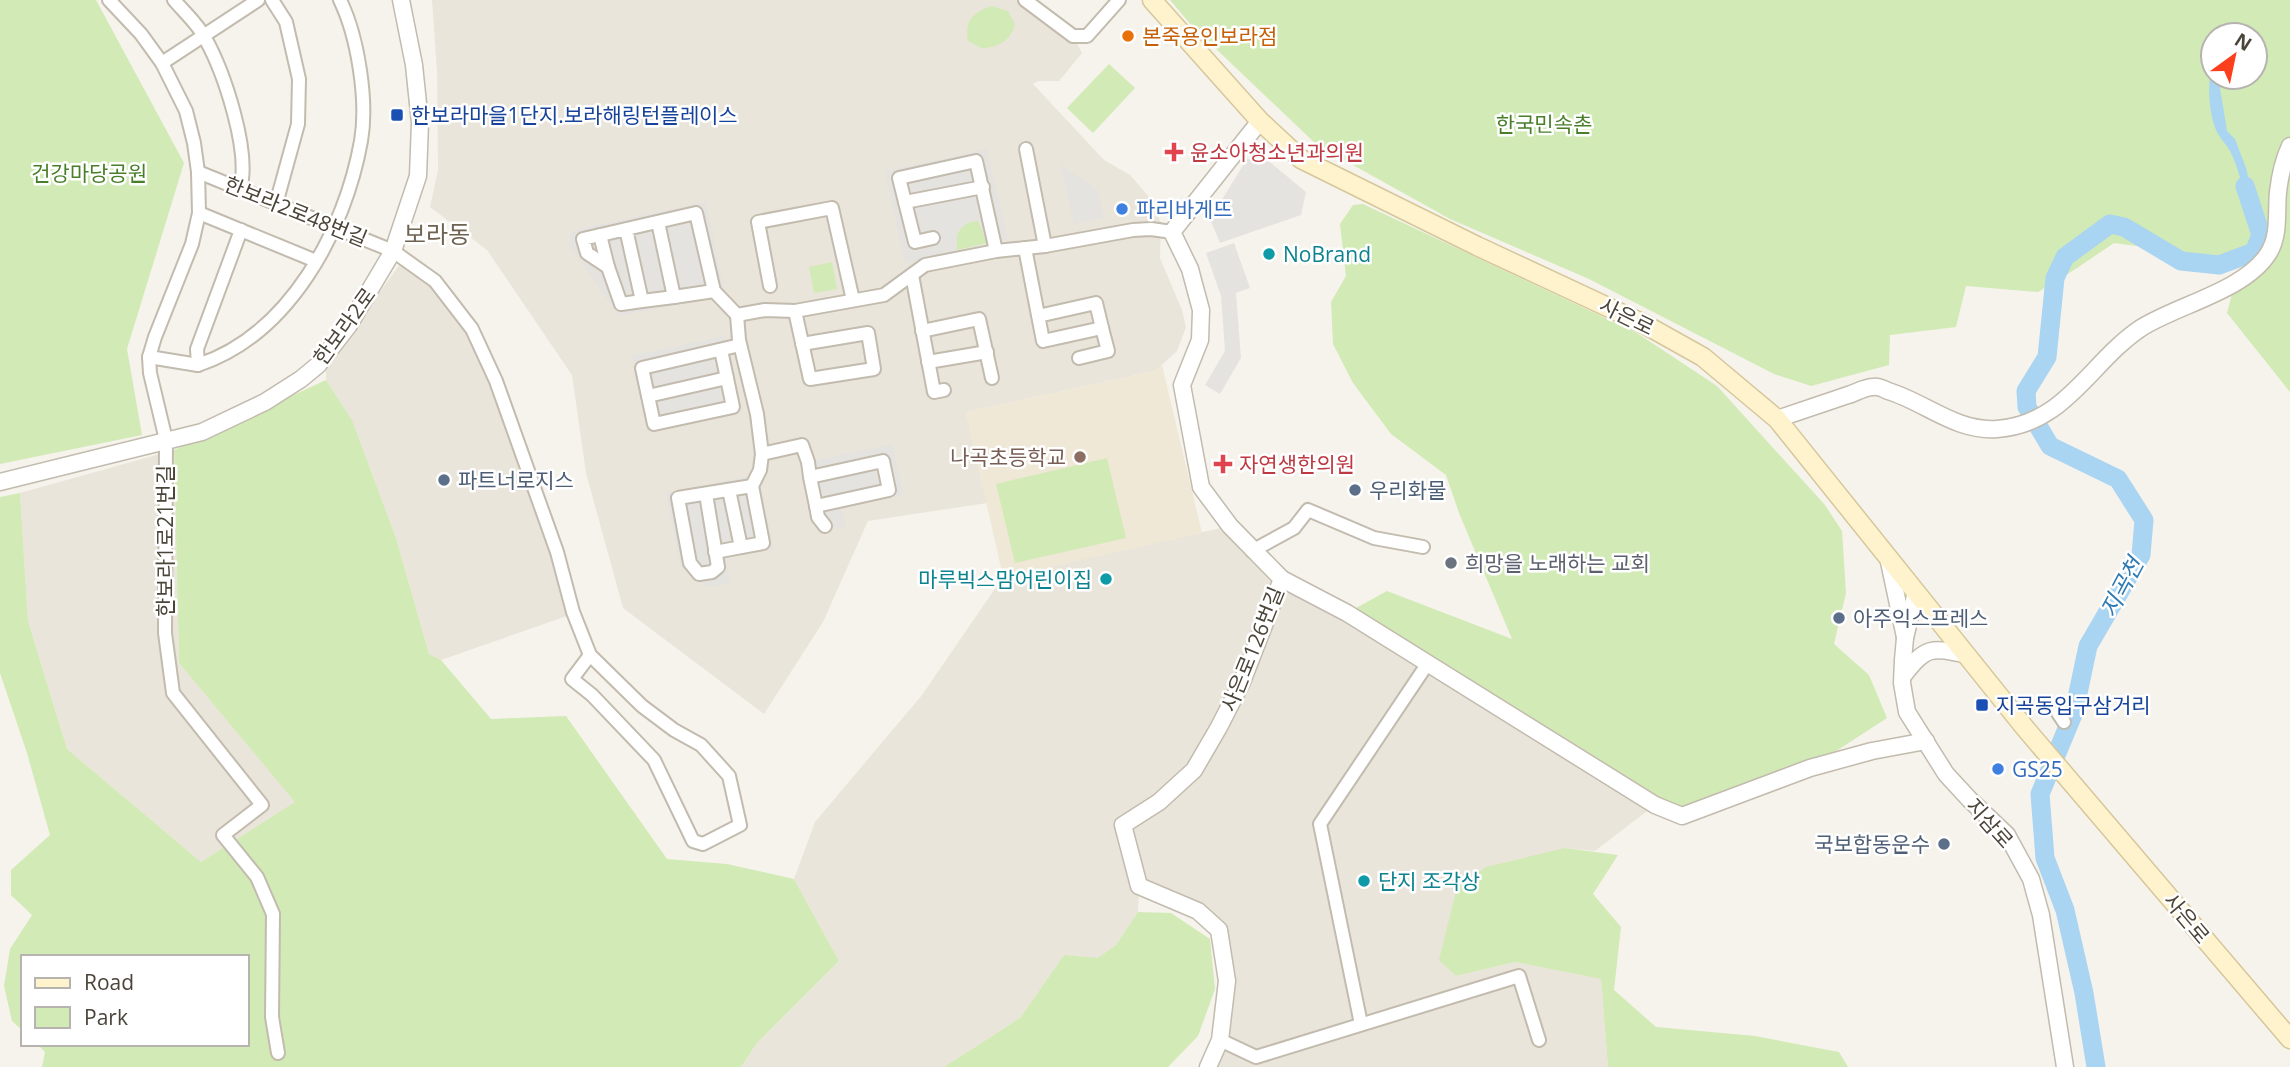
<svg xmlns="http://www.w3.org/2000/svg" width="2290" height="1067" font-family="'Open Sans','Noto Sans KR',sans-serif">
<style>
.residential{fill:#eae5da}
.education{fill:#efe8d6}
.green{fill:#d2eab5;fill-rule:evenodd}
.parking{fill:#e5e3e0}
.water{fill:#a9d4f2}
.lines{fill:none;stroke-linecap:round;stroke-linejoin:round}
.river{stroke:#a9d4f2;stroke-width:19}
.minor-casing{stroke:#c2bbae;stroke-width:16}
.tertiary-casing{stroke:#c2bbae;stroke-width:19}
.secondary-casing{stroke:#d6c79b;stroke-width:21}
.minor{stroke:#fff;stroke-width:12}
.tertiary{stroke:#fff;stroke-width:16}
.secondary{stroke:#fff3cd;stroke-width:18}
.food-dot{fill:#e8710a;stroke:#fff;stroke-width:2.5}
.transit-dot{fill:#1a4fb4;stroke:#fff;stroke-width:2.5}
.health-dot{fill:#e0444e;stroke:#fff;stroke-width:2.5}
.shop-dot{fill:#3f7fe0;stroke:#fff;stroke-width:2.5}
.culture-dot{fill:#0f9aa8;stroke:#fff;stroke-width:2.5}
.education-dot{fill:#8d6e63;stroke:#fff;stroke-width:2.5}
.service-dot{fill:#5c6f8a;stroke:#fff;stroke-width:2.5}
.worship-dot{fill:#6b7280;stroke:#fff;stroke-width:2.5}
.labels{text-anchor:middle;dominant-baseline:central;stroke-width:5;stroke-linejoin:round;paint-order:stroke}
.food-label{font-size:21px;fill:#c56008;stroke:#fff;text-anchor:start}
.transit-label{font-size:21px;fill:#164399;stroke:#fff;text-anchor:start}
.park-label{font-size:21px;fill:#4a7f2a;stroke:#fff}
.health-label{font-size:21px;fill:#be3a42;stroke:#fff;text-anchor:start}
.shop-label{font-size:21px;fill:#366cbe;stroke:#fff;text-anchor:start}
.street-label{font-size:21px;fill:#4b4439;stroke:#fff}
.culture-label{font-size:21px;fill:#0d838f;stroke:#fff;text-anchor:start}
.education-label{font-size:21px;fill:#785e54;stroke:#fff;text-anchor:end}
.service-label{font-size:21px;fill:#4e5e75;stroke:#fff;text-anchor:start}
.worship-label{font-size:21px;fill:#5b616d;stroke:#fff;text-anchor:start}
.water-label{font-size:23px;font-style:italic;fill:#2e7ab2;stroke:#fff}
.quarter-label{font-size:24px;fill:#6e6250;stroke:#fff}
</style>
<rect width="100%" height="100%" fill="#f6f3ec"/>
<g class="residential">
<polygon points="432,0 1025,0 1073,36 1082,53 1059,81 1038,81 1033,84 1104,160 1130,175 1151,199 1161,223 1160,258 1182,310 1186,327 1177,351 1155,371 966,412 987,503 868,521 823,622 764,714 623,608 586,473 572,375 487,250 430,207 438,170 437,71"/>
<polygon points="403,260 435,281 472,329 573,612 567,616 441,660 429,654 396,538 352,420 326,380 326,367"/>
<polygon points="174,450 179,663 296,802 201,862 67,749 28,621 20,493"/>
<polygon points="1230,526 1282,579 1655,805 1595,851 1565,848 1456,976 1515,962 1601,979 1608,1067 1208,1067 1220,1040 1219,930 1139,887 1138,912 1116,945 1098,959 1064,955 1020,1018 944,1067 741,1067 757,1043 839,961 794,879 815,822 922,695 1003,577"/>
</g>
<polygon class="education" points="1162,365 1202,533 1003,577 966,412 1155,371"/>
<g class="green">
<polygon points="0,0 96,0 184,163 127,349 142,435 0,464"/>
<path d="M1170 0H2290V392L2227 313 2238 271 2261 253 2284 243 2266 237 2261 216 2252 204 2261 235 2235 259 2114 243 2074 270 2038 292 1966 286 1956 327 1890 335 1889 365 1811 386 1774 374 1589 279 1450 219 1317 145 1192 26ZM2213 35H2255V77H2213Z"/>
<path d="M992 6 1008 11 1015 24C1011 41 997 48 981 48L968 41C964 21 973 12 992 6Z"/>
<polygon points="1109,64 1135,88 1093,133 1067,108"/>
<polygon points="1363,204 1637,333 1717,386 1825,505 1842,531 1846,593 1834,644 1869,675 1887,718 1810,768 1682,816 1347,613 1387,591 1512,639 1459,513 1446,475 1391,434 1353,383 1333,344 1331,302 1346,276 1340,224 1353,205"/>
<path d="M978 220 987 243 957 250C954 232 961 223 978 220Z"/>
<polygon points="832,262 837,289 814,293 809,267"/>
<polygon points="326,380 352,420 396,538 429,654 441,660 491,719 566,716 667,859 727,864 794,879 839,961 757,1043 741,1067 42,1067 45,1052 37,1044 247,1044 247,957 23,957 23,1031 12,1021 4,986 10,949 32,915 11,895 11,870 50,835 27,753 0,673 0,497 20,493 28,621 67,749 201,862 295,802 179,663 174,450"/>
<polygon points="1107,458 1126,538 1015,563 996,484"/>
<polygon points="1565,848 1618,855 1593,894 1621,927 1614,990 1656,1027 1755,1036 1839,1052 1848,1067 1608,1067 1601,979 1515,962 1456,976 1439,960 1457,887 1486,867"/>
<polygon points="1138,912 1171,913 1210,939 1215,989 1198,1036 1168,1067 944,1067 1020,1018 1064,955 1098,958 1116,945"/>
</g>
<g class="parking">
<polygon points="987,149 1008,240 987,243 979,221 968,222 957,232 957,250 905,264 885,171"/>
<polygon points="1265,158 1306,192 1301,215 1220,243 1210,219 1247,159"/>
<polygon points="1060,164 1098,190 1104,218 1074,224"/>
<polygon points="706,202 725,295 619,316 569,245 571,233 582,228"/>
<polygon points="1234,243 1250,288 1236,293 1241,358 1220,394 1205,385 1225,351 1221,296 1206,253"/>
<polygon points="726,336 742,411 648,430 632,355"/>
<polygon points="892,444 904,495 842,508 846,527 832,530 816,526 802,463"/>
<polygon points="758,474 774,549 726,558 730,584 706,587 680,565 666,493"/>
</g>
<path class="water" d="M2213 60V77H2220L2219 82 2227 131 2235 139 2246 168 2257 216C2242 198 2242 176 2232 155 2229 147 2221 140 2217 132 2208 112 2207 81 2213 60Z"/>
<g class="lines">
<polyline class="river" points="2096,1067 2084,993 2065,910 2045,858 2040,794 2074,712 2088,646 2141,555 2144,520 2118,479 2050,446 2027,407 2026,391 2047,357 2055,278 2065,257 2110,224 2124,227 2181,261 2219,265 2254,252 2261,235 2245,186"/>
<g class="minor-casing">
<g id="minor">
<polyline points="109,0 141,34 162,63 186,111 194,143 198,172 199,213 192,244 155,337 149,357 150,373 166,440 165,633 173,693 262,805 223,835 257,877 273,914 272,1017 278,1053"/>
<path d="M174 0C184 12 198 24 205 38 224 72 251 152 240 189"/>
<polyline points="272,0 286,22 299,79 298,124 276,204"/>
<polyline points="1025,0 1073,36 1087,36 1119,0"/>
<polyline points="162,63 258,0"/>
<polyline points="1026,149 1045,246"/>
<polyline points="198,172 393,251 435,281 472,329 496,381 557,552 573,612 590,655 642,706 674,730 701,745 729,776 740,825 703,844 693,841 654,760 592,695 572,679 590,655"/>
<polyline points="905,202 983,187"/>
<polyline points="199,213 316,261"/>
<polyline points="658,222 674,297 714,291"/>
<path d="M626 229 642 301 621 304 608 267 587 253 583 239C621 230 658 222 696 213L714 291 737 315 765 310 795 311 884 295 925 265 996 251 1045 246 1133 230 1151 229 1172 232"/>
<path d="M241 230 197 349 198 365C289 335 345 231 361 141 368 101 358 37 340 0"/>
<polyline points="600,235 608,267"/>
<polyline points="933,238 915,242 899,178 976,161 996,251"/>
<polyline points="1025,248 1043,341 1102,328 1096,303 1038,316"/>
<polyline points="912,275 934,392 944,390"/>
<polyline points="770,286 758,222 832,208 853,300"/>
<polyline points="642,301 674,297"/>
<polyline points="795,311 810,379 874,369 868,333 802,344"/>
<polyline points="922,331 979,319 992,378"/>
<polyline points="721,350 733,407 654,424 642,368 740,345"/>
<polyline points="149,357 198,365"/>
<polyline points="1079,358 1108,351 1102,328"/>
<polyline points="928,362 987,352"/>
<polyline points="648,396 727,378"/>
<polyline points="762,454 802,445 808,462 810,477 883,461 889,490 816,506 810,477"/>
<polyline points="729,490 741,547"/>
<polyline points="706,494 718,567 712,572 699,574 690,563 678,498 752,486"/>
<polyline points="816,506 818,517 825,526"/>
<polyline points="1252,551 1294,528 1308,510 1374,538 1423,547"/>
<polyline points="715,552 763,543 752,486 760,470 762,454 757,414 739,340 737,315"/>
<polyline points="2058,713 2064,722"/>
<polyline points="1361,1024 1320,824 1428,663"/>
<polyline points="1220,1040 1256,1057 1519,976 1539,1040"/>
</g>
</g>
<g class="tertiary-casing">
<g id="tertiary">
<path d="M1777 419C1801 411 1824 403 1848 395 1855 393 1865 387 1873 387 1877 386 1884 389 1888 391 1925 402 1956 432 1997 429 2066 424 2090 362 2141 328 2177 305 2244 291 2268 254 2280 236 2276 212 2278 192 2280 175 2283 161 2290 146"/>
<polyline points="0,482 202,432 265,402 301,379 318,365 349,325 393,251 418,176 420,123 414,65 401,0"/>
<polyline points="1888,557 1905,637"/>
<polyline points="1282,579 1347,613 1655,805 1682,816 1810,768 1872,751 1926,741"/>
<polyline points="1916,592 1905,638 1903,660 1902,683 1907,712 1946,774 1970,800 2007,835 2031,879 2041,915 2065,1067"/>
<path d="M1903 676C1926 646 1931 647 1967 655"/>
<polyline points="1208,1067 1220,1040 1227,981 1219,930 1198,911 1139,886 1123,825 1159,802 1194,770 1219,727 1242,682 1282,579 1230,526 1201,487 1182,385 1200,340 1201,310 1190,269 1172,232 1260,121"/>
</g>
</g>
<g class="secondary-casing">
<polyline id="secondary" points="1152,0 1260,121 1301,159 1477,246 1644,324 1703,357 1777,419 2025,728 2290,1039"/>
</g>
<use href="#minor" class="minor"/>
<use href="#tertiary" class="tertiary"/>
<use href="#secondary" class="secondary"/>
</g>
<circle class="food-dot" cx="1128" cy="36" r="7"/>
<g class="transit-dot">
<rect x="390" y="108" width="14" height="14" rx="3.5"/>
<rect x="1975" y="698" width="14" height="14" rx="3.5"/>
</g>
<g class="health-dot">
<path d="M1170.5 141.5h7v7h7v7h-7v7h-7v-7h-7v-7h7z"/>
<path d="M1219.5 453.5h7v7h7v7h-7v7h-7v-7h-7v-7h7z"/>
</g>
<g class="shop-dot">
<circle cx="1122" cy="209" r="7"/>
<circle cx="1998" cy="769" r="7"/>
</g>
<g class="culture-dot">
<circle cx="1269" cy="254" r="7"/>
<circle cx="1106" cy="579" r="7"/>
<circle cx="1364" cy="881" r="7"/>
</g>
<circle class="education-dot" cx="1080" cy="457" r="7"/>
<g class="service-dot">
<circle cx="444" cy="480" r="7"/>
<circle cx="1355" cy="490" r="7"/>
<circle cx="1839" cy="618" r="7"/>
<circle cx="1944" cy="844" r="7"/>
</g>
<circle class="worship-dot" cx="1451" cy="563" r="7"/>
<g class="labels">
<g class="food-label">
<text x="1142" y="36">본죽용인보라점</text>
</g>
<g class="transit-label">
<text x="411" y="115">한보라마을1단지.보라해링턴플레이스</text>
<text x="1996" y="705">지곡동입구삼거리</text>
</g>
<g class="park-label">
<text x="1544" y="124">한국민속촌</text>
<text x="89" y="173">건강마당공원</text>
</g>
<g class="health-label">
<text x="1190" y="152">윤소아청소년과의원</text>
<text x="1239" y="464">자연생한의원</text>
</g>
<g class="shop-label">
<text x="1136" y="209">파리바게뜨</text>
<text x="2012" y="769">GS25</text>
</g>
<g class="street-label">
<text transform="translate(296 211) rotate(22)">한보라2로48번길</text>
<text transform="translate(1627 316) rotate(26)">사은로</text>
<text transform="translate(344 326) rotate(-54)">한보라2로</text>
<text transform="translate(165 541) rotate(-90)">한보라1로21번길</text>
<text transform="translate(1252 649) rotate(-68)">사은로126번길</text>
<text transform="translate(1990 823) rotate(48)">지삼로</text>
<text transform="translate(2187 918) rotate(50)">사은로</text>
</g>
<g class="culture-label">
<text x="1283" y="254">NoBrand</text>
<text x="1092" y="579" text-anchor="end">마루빅스맘어린이집</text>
<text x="1378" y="881">단지 조각상</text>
</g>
<g class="education-label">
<text x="1066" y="457">나곡초등학교</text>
</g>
<g class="service-label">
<text x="458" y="480">파트너로지스</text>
<text x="1369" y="490">우리화물</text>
<text x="1853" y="618">아주익스프레스</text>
<text x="1930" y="844" text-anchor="end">국보합동운수</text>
</g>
<g class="worship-label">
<text x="1465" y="563">희망을 노래하는 교회</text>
</g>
<g class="water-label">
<text transform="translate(2121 587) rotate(-62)">지곡천</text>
</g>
<g class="quarter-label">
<text x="437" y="233">보라동</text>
</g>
</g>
<rect x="21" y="955" width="228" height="91" fill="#ffffff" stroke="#b7b4b0" stroke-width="2"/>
<rect x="35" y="978" width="35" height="10" fill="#fff3cd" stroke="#b7b4b0" stroke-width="2"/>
<text x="84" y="990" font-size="21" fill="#4b4439">Road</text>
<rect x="35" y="1007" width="35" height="21" fill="#d2eab5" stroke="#b7b4b0" stroke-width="2"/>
<text x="84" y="1025" font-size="21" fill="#4b4439">Park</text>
<g transform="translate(2234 56) rotate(33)"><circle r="33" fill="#ffffff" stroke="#b7b4b0" stroke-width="2"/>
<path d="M0-5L12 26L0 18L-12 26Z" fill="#fc3f1d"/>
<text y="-10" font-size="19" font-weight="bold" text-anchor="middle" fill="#4b4439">N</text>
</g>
</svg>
